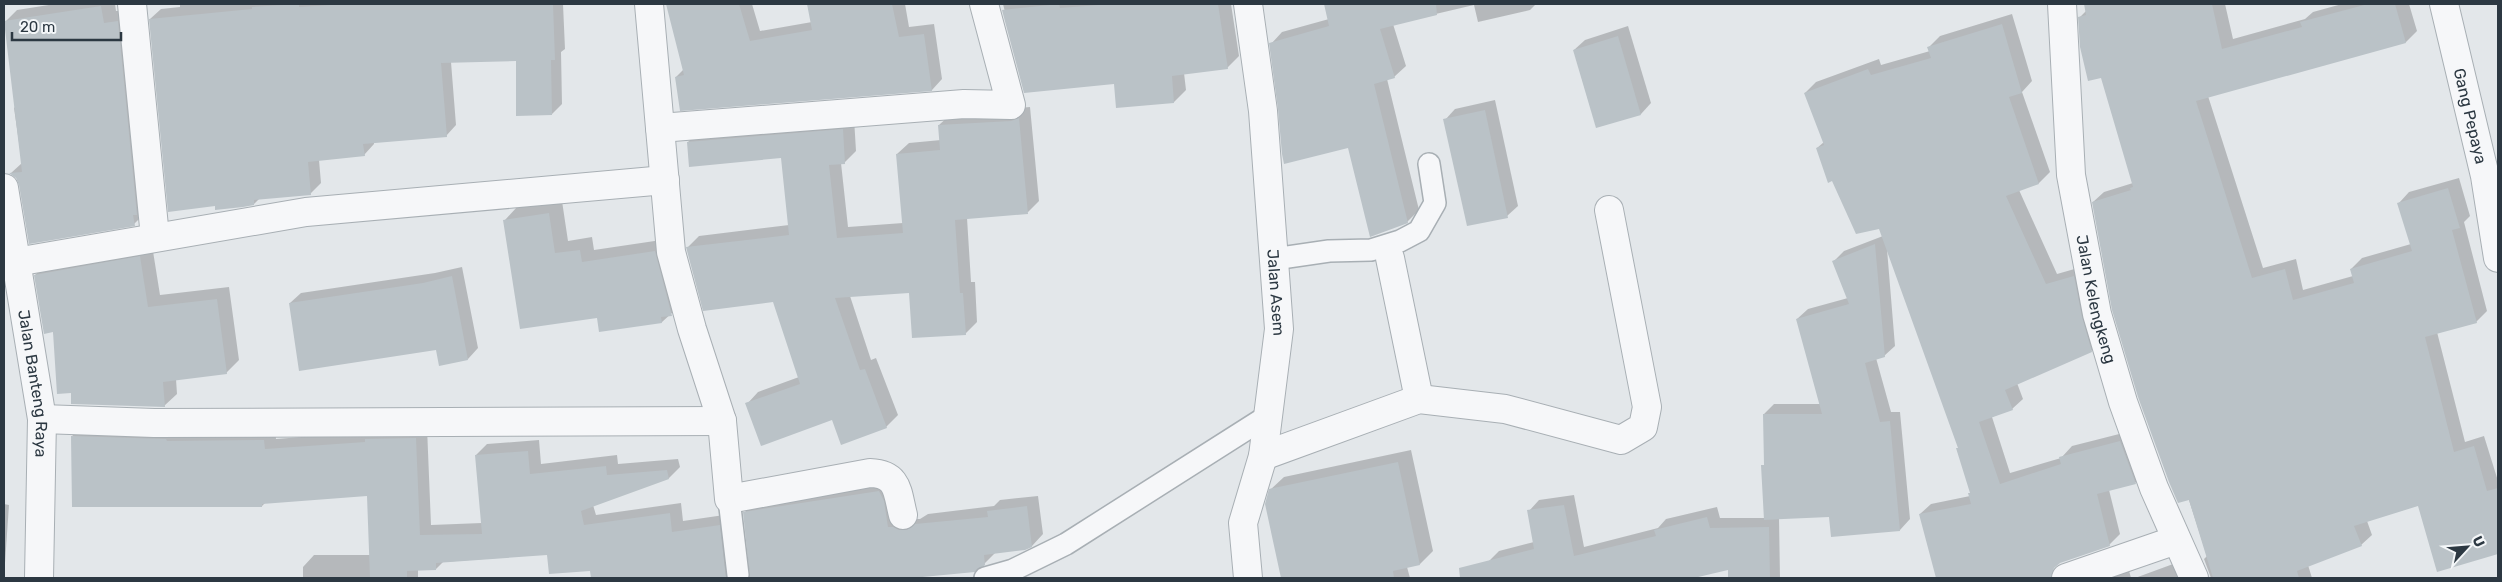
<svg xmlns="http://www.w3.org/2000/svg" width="2502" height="582" font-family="Rubik,sans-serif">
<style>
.shadow{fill:#0003}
.building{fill:#bac2c7}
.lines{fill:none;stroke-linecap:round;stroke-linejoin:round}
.lane-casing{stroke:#a8afb4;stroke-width:24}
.street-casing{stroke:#a8afb4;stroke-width:30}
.lane{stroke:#f6f7f9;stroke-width:21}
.street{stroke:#f6f7f9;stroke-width:28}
.labels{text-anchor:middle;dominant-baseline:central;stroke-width:5;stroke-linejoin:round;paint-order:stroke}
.street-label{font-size:16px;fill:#2c3842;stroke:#f3f6f8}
</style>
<rect width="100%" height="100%" fill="#e3e7ea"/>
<g class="shadow">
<polygon points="55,4 115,4 116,11 130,10 146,212 134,224 21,185 17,177 11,173 22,163 14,108 17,105 5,22 17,10"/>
<polygon points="180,4 563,4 565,49 561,52 562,104 552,114 517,60 451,62 456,125 446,136 374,141 374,144 364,155 319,160 321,183 310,194 260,198 254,204 150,19 161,9 180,7"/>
<polygon points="667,4 752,4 760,31 812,22 809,4 905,4 909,27 934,24 942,79 932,90 681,109 676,77 684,69"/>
<polygon points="1003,4 1231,4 1239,56 1227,68 1184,73 1186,90 1174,102 1117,107 1115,83 1025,92"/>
<polygon points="1325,4 1536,4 1530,10 1478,22 1474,5 1393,24 1406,66 1394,77 1387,79 1419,210 1407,222 1271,44 1282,32 1329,19"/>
<polygon points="2085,4 2225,4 2233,39 2305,19 2313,12 2342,4 2409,4 2417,31 2406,42 2208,96 2263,268 2296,259 2303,290 2353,276 2351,269 2362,258 2411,244 2399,203 2409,192 2459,178 2470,216 2464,222 2487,311 2476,322 2437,332 2465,442 2484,436 2498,481 2498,553 2438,570 2419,505 2367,521 2372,535 2361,545 2308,565 2312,578 2211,578 2204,559 2207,556 2093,202 2104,192 2133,183 2102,77 2080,17 2087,10"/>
<polygon points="2012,14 2032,81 2022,92 2050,172 2039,183 2019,190 2057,274 2085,266 2102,340 2091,351 2017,383 2023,399 2012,409 1992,417 2010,473 2061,458 2072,446 2131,431 2146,472 2135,483 2109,490 2120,534 2109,545 2060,562 2052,569 2025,578 1937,578 1920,514 1931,504 1970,496 1971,492 1957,449 1959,447 1887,249 1895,346 1884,356 1876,358 1891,412 1900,412 1910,519 1900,530 1830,515 1779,518 1780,578 1730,578 1729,568 1689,578 1493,578 1489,561 1499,551 1534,542 1529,511 1539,500 1574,495 1584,547 1658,528 1666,519 1717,507 1720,518 1765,518 1763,466 1765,464 1764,414 1774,404 1820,404 1797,319 1808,309 1848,298 1834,261 1844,251 1883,236 1880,227 1817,148 1824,142 1805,93 1816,82 1879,59 1881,65 1930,51 1929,47 1940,36"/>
<polygon points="1628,26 1651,103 1641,114 1597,127 1574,50 1585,40"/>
<polygon points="1495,100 1518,206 1507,216 1445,120 1455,109"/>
<polygon points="1030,107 1039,201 1028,212 967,218 971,282 975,282 977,322 965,334 910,292 850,296 871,360 876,358 898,415 886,427 747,404 758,392 799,377 774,301 688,247 699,236 789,225 782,157 688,142 700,130 854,118 856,151 844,163 841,163 848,227 903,223 897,154 909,143 941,140 939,125 951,114"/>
<polygon points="562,201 568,241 592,237 594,250 668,239 684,302 662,322 600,331 598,317 505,220 517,207"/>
<polygon points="152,245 160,295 229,287 239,360 226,373 176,379 177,394 164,406 72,392 35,275 48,263"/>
<polygon points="462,267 478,348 468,359 290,303 301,293 435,273"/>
<polygon points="84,425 275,429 276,439 427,427 431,525 482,523 476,455 487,444 539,440 541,464 617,455 618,464 678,459 680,467 669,478 593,505 596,515 681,503 683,521 731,514 745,576 752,575 744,513 756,501 890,480 911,519 920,519 928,514 994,506 1000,500 1038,496 1043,534 1032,546 996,552 984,564 907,578 616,578 615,568 549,554 443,562 436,569 418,569 418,578 303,578 303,567 314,555 371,555 368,494 265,503 262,506 72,436"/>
<polygon points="1411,450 1433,551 1420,564 1407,567 1410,578 1282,578 1266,504 1270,490 1284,477"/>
<polygon points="4,504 9,505 4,578"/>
<polygon points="2184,560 2195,578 2135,578"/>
<polygon points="2128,567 2131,578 2093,578"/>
</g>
<g class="building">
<polygon points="299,4 299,7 346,4 553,4 555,60 551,60 552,115 516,116 516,61 441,63 447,137 363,144 365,156 308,162 311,195 254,200 254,205 243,207 215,210 215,206 168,212 149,19 252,9 252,7"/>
<polygon points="666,4 739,4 750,41 812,30 807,4 892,4 899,37 924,34 932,91 680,111 675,77 684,75"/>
<polygon points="1059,4 1060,8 1111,4 1218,4 1228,69 1172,76 1174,103 1116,108 1114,84 1024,93 1002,10"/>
<polygon points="1324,4 1436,4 1437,15 1380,29 1395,78 1374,84 1408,223 1370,237 1348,148 1284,164 1282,154 1278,109 1269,43 1329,26"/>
<polygon points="2084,4 2212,4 2222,49 2302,27 2300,22 2368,4 2395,4 2406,43 2196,101 2252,278 2285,269 2293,300 2354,283 2350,269 2412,251 2397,203 2448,188 2460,228 2452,230 2477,323 2425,337 2454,452 2474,446 2487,491 2498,488 2498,554 2437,572 2418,506 2354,526 2362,546 2297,571 2299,578 2213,578 2189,500 2178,503 2169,482 2138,397 2112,310 2092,202 2131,190 2130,188 2133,187 2101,78 2088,81 2080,47 2078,17 2086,15"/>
<polygon points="101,6 104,23 118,21 137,215 133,215 135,226 29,244 19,185 16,178 9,173 22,172 4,21"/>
<polygon points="2002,24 2022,93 2009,97 2039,184 2006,196 2046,284 2074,276 2082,317 2092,352 2005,390 2013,410 1979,422 2000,484 2061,464 2059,457 2120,441 2136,484 2097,494 2110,546 2060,563 2054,568 2051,578 1936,578 1919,514 1971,504 1968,493 1970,493 1956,448 1958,448 1879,229 1856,234 1832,181 1828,183 1816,148 1824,145 1804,93 1868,69 1871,75 1931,58 1927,47"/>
<polygon points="1618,36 1641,115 1596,128 1573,50"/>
<polygon points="1485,110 1508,218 1467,226 1443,119"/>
<polygon points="1019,118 1028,214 955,220 960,293 963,293 966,335 912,338 909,293 835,298 860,370 865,369 887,428 841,445 832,420 761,446 745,403 800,384 773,302 703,311 686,247 789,235 781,158 689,167 687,142 843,129 845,164 829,165 837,238 903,233 896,154 940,150 938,125 1011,121"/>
<polygon points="549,213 555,253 580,250 582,262 655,251 672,316 661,317 662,323 599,332 597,318 520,329 503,220"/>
<polygon points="1875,244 1885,357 1865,363 1880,422 1890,421 1900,531 1831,537 1829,517 1764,520 1761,465 1764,465 1763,414 1822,414 1796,319 1849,304 1832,261"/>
<polygon points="140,256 148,307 217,299 227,374 163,382 165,407 71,404 71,393 57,394 53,332 44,334 34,275"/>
<polygon points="452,276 468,360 439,366 436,350 299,371 289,303 423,283"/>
<polygon points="71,436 166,439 167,441 264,440 265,449 365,442 365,439 416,438 420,535 482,534 475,455 528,451 530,474 606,466 607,475 667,470 669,479 581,511 584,525 670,513 672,532 720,525 726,578 591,578 590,571 549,574 547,555 436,563 436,570 407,571 407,578 370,578 367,496 262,504 262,507 72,507"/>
<polygon points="1398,462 1420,565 1393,571 1394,578 1281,578 1265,504 1269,489"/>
<polygon points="879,491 884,501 888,527 893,527 899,530 907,530 915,524 988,517 987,511 1027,506 1032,547 1025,550 984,555 985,565 975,572 912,578 750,578 743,512"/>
<polygon points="1564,505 1574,556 1656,536 1654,530 1707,517 1710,528 1769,527 1770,578 1728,578 1728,570 1694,578 1460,578 1459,568 1534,549 1527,510"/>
</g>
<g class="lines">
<g class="lane-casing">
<g id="lane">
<polyline points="1274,259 1329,251 1371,250 1400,241 1419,231 1435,203 1429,164"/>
<polyline points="729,499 738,575"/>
<polyline points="985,578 1013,570 1066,544 1269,415"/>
</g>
</g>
<g class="street-casing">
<g id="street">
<polyline points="132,4 155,237"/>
<path d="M649 4 671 252 692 329 722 421 729 499 870 473C899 474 897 492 903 515"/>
<path id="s1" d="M1248 4 1263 111 1279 329 1263 456 1243 523 1248 578"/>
<path id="s2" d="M2062 4 2071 175 2097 314 2123 402 2154 488 2194 578"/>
<path id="s3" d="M2444 4 2485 176 2498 258"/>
<polyline points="660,128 964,104 1011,105 984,4"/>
<path id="s4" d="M4 188 42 419 39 578"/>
<polyline points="1390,258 1419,399"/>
<polyline points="16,262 306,212 665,180"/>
<polyline points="42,419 154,423 722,421"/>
<polyline points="1263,456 1419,399 1505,409 1621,440 1643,427 1647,407 1609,210"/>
<polyline points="2066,578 2176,540"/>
</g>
</g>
<use href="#lane" class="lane"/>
<use href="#street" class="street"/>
</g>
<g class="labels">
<g class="street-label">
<text stroke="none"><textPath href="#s3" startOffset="115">Gang Pepaya</textPath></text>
<text stroke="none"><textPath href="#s1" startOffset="290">Jalan Asem</textPath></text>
<text stroke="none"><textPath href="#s2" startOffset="298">Jalan Kelengkeng</textPath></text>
<text stroke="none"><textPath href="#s4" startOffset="198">Jalan Banteng Raya</textPath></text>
</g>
</g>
<rect width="2502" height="582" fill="none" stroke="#2c3842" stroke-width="10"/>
<g transform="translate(2467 547) rotate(64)" stroke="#f3f6f8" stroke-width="4" paint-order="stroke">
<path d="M0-4L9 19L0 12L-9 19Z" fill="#2c3842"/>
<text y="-8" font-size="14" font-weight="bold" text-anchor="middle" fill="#2c3842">U</text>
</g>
<path d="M12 32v8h109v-8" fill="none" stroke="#2c3842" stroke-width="2.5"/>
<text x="20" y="32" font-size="15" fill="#2c3842" stroke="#f3f6f8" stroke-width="4" paint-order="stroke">20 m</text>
</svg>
